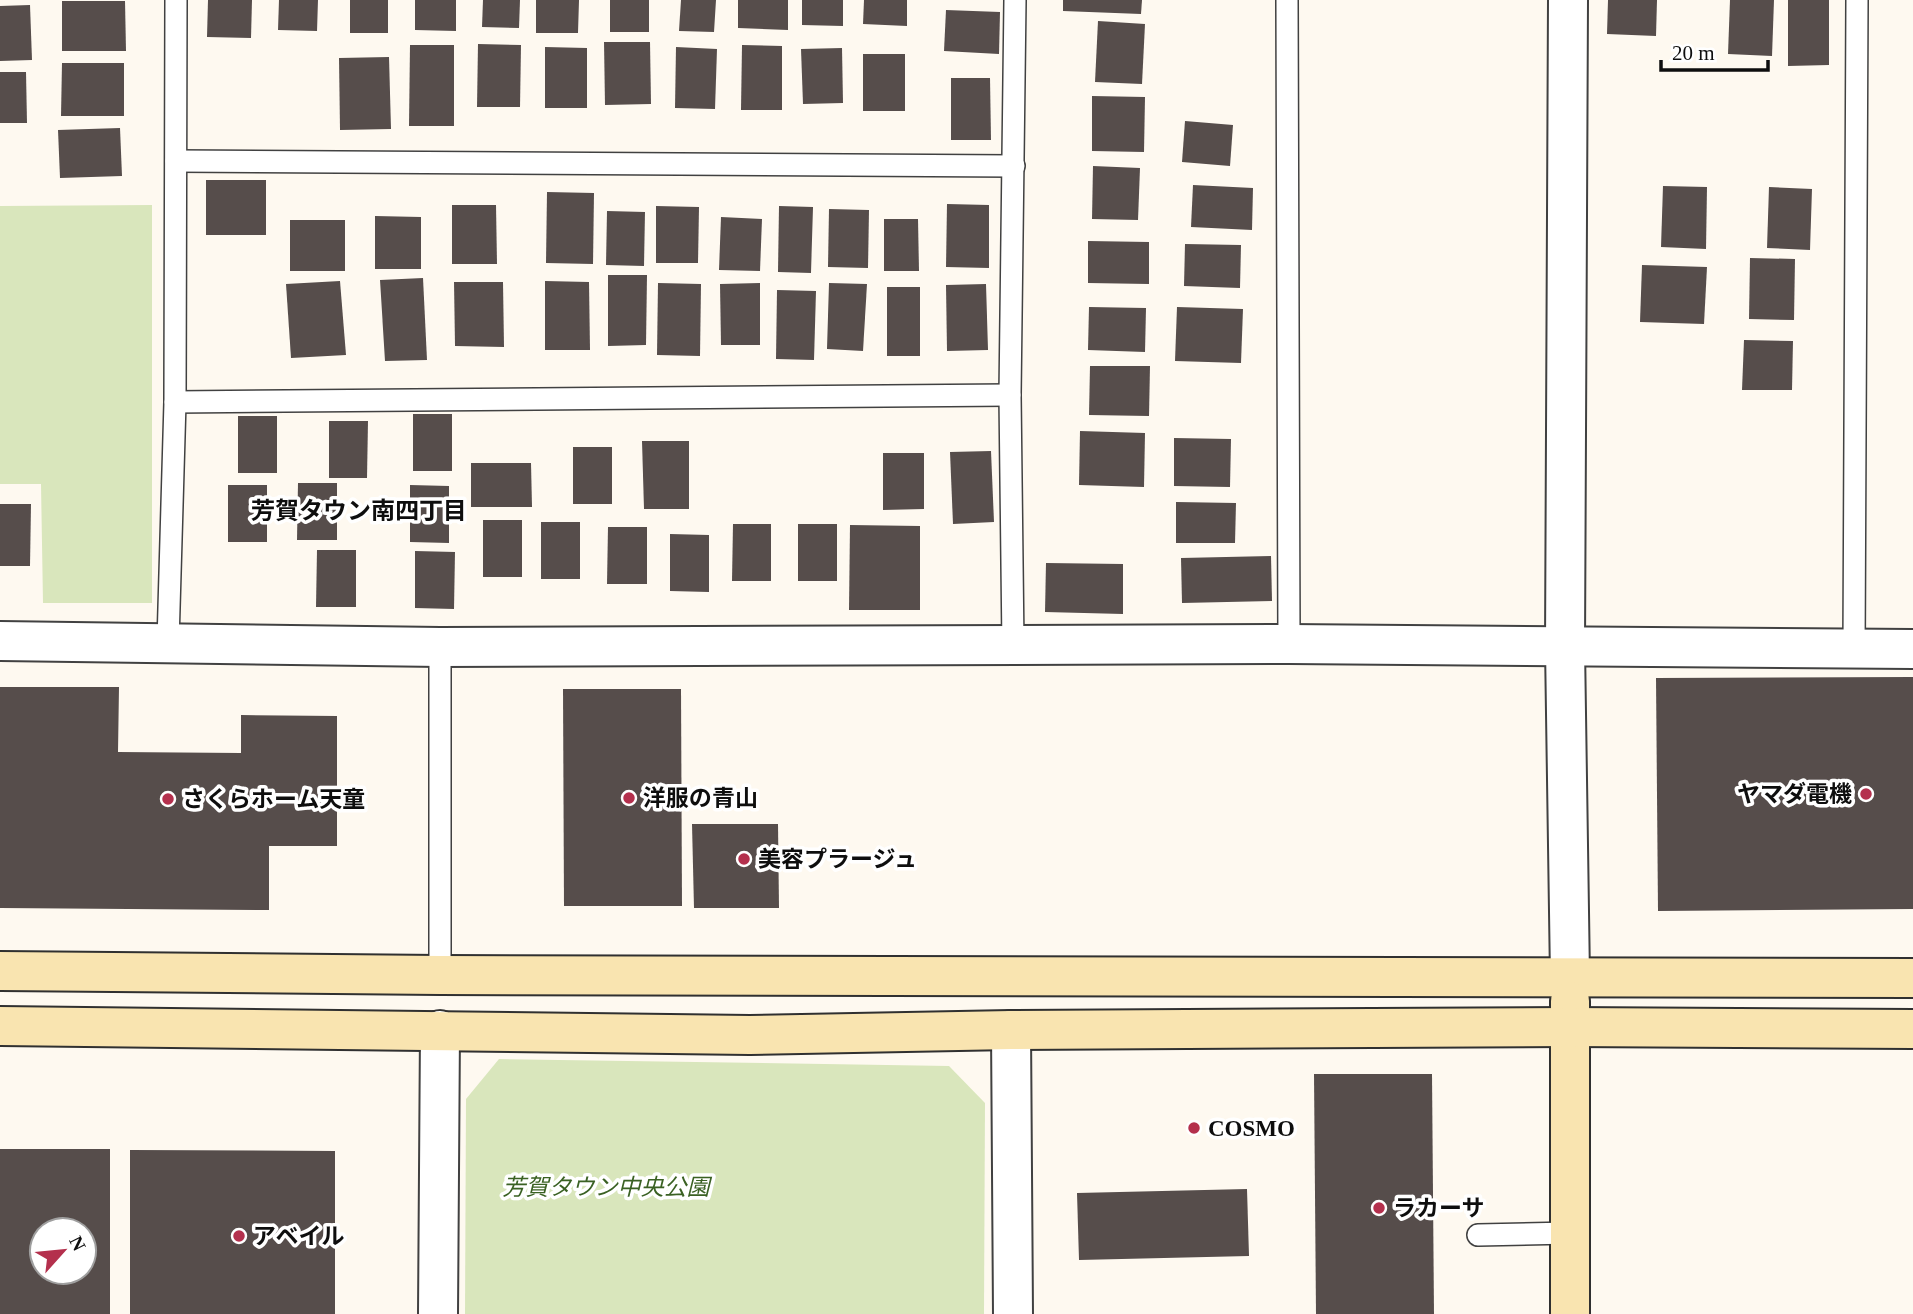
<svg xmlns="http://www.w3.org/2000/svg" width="1913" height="1314" font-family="'Times New Roman','Noto Sans JP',serif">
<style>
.green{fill:#d9e6bc}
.building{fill:#564d4b;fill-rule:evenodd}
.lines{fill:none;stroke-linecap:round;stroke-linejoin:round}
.lane-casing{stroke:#414141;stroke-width:24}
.street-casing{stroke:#414141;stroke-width:42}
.secondary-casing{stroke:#303030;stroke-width:42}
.lane{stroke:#fff;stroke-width:21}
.street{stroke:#fff;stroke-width:38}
.secondary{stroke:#f9e4b0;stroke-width:38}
.poi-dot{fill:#b4304d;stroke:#fff;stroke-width:2.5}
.labels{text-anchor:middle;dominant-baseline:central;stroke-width:7;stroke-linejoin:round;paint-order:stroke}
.poi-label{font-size:23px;font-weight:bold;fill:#0e0e0e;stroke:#fff;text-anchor:start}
.park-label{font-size:23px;font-style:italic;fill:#3a6123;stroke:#fff}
.neighbourhood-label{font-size:24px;font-weight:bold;fill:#0e0e0e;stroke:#fff}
</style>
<rect width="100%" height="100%" fill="#fef9f0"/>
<g class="green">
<polygon points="152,205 152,603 43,603 41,484 0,484 0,206"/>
<polygon points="499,1059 949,1066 985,1103 984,1314 465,1314 466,1099"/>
</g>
<g class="building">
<polygon points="208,0 252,0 251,38 207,37"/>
<polygon points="279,0 318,0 317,31 278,30"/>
<rect x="350" y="0" width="38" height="33"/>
<polygon points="415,0 456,0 456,31 415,30"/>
<polygon points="483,0 520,0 519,28 482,27"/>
<polygon points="536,0 579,0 578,33 536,33"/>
<rect x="610" y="0" width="39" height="32"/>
<polygon points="681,0 716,0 714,32 679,31"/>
<polygon points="738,0 788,0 788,30 738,28"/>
<polygon points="802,0 843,0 843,26 802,25"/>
<polygon points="864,0 907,0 907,26 863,24"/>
<polygon points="1063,0 1142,0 1141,14 1063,11"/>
<polygon points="1608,0 1657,0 1656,36 1607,34"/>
<polygon points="1730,0 1774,0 1772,56 1728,54"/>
<polygon points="1788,0 1829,0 1829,65 1788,66"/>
<polygon points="62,1 125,1 126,51 62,51"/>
<polygon points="30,5 32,60 0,61 0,6"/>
<polygon points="946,10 1000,12 999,54 944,51"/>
<polygon points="1098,21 1145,24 1142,84 1095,82"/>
<polygon points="604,42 650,42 651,104 605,105"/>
<polygon points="478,44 521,45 520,107 477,107"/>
<polygon points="410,45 454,45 454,126 409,126"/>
<polygon points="742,45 782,46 782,110 741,110"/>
<polygon points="545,47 587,48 587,108 545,108"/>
<polygon points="676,47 717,49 715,109 675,108"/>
<polygon points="842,48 843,103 803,104 801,49"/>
<rect x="863" y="54" width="42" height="57"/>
<polygon points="389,57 391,129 340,130 339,58"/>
<polygon points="62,63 124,63 124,116 61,116"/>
<polygon points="0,72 26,72 27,123 0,123"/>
<polygon points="951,78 990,78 991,140 951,140"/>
<polygon points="1092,96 1145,97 1144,152 1092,151"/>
<polygon points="1185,121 1233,125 1230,166 1182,162"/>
<polygon points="120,128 122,176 60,178 58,130"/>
<polygon points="1093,166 1140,168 1138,220 1092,219"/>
<rect x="206" y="180" width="60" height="55"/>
<polygon points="1193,185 1253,188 1252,230 1191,227"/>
<polygon points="1663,186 1707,187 1706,249 1661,247"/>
<polygon points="1769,187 1812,189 1810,250 1767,248"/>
<polygon points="547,192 594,193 593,264 546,263"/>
<polygon points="947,204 989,205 989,268 946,267"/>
<polygon points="452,205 496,205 497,264 452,264"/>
<polygon points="656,206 699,207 698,263 656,263"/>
<polygon points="779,206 813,207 811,273 778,272"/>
<polygon points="829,209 869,210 868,268 828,267"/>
<polygon points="607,211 645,212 644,266 606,265"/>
<polygon points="375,216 421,217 421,269 375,269"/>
<polygon points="721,217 762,219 760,271 719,270"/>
<polygon points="884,219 918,219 919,271 884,271"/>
<rect x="290" y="220" width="55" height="51"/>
<polygon points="1088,241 1149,242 1149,284 1088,283"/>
<polygon points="1185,244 1241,245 1240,288 1184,286"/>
<polygon points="1750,258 1795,259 1794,320 1749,319"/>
<polygon points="1642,265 1707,267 1704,324 1640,322"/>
<polygon points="608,275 647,275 646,345 608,346"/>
<polygon points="423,278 427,360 385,361 380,280"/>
<polygon points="340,281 346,355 291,358 286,284"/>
<polygon points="545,281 589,282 590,350 545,350"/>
<polygon points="454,282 503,282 504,347 455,346"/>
<polygon points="658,283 701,284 700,356 657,355"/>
<polygon points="760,283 760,345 721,345 720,284"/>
<polygon points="829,283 867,284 863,351 827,349"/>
<polygon points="986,284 988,350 947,351 946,285"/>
<rect x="887" y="287" width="33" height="69"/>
<polygon points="777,290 816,291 814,360 776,359"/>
<polygon points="1089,307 1146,308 1145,352 1088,350"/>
<polygon points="1177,307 1243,309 1241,363 1175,361"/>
<polygon points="1744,340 1793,341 1792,390 1742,390"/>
<polygon points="1090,366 1150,366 1149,416 1089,415"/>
<rect x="413" y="414" width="39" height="57"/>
<rect x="238" y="416" width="39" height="57"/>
<polygon points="329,421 368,421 367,478 329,478"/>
<polygon points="1080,431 1145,433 1144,487 1079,485"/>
<polygon points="1174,438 1231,439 1230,487 1174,486"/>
<polygon points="642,441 689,441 689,509 644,509"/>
<rect x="573" y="447" width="39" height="57"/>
<polygon points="991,451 994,522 953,524 950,452"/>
<polygon points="883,453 924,453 924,509 883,510"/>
<polygon points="471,463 531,463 532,507 471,507"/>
<polygon points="298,483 337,483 337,540 297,540"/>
<rect x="228" y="485" width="39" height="57"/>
<polygon points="410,485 449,486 449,543 410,542"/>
<polygon points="1176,502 1236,503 1235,543 1176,543"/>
<polygon points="0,504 31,504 30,566 0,566"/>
<rect x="483" y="520" width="39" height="57"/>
<rect x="541" y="522" width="39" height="57"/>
<polygon points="733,524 771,524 771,581 732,581"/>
<rect x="798" y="524" width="39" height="57"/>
<polygon points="850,525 920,526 920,610 849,610"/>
<polygon points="608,527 647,527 647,584 607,584"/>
<polygon points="670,534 709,535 709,592 670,591"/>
<polygon points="317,550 356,550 356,607 316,607"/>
<polygon points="415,551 455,552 454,609 415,608"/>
<polygon points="1271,556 1272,601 1182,603 1181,558"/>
<polygon points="1046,563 1123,564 1123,614 1045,612"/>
<polygon points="1913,677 1913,909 1658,911 1656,678"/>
<polygon points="0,687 119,687 118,752 241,753 241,715 337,716 337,846 269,846 269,910 0,908"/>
<polygon points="563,689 681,689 682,906 564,906"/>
<polygon points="692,824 778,824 779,908 694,908"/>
<polygon points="1314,1074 1432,1074 1434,1314 1316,1314"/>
<path d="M0 1149H110V1314H0ZM42 1230H84V1272H42Z"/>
<polygon points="130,1150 335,1151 335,1314 130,1314"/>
<polygon points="1247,1189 1249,1256 1079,1260 1077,1193"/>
</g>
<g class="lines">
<g class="lane-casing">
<g id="lane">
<polyline points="1287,0 1289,644"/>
<polyline points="176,161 1014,166"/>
<polyline points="175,402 1010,395"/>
<polyline points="168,642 175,402 176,0"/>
<polyline points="1013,646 1010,395 1015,0"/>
<polyline points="1854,650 1857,0"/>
<polyline points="440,975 440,647"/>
<polyline points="1478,1235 1570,1233"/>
</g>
</g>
<g class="street-casing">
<g id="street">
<polyline points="1568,0 1565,647 1570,977"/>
<polyline points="0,641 440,647 1289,644 1913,649"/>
<polyline points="1011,1030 1013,1314"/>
<polyline points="438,1314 440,1030"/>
</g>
</g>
<g class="secondary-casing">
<g id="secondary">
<polyline points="0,971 440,975 1913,978"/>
<polyline points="1570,1001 1570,1314"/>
<polyline points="0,1026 750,1035 1011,1030 1570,1027 1913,1029"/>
</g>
</g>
<use href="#lane" class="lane"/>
<use href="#street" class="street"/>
<use href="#secondary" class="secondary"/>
</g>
<g class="poi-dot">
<circle cx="1866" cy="794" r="7"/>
<circle cx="629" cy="798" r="7"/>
<circle cx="168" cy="799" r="7"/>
<circle cx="744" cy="859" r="7"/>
<circle cx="1194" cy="1128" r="7"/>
<circle cx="1379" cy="1208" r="7"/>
<circle cx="239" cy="1236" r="7"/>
</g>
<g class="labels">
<g class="poi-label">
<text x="1852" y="794" text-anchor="end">ヤマダ電機</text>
<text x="643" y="798">洋服の青山</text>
<text x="182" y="799">さくらホーム天童</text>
<text x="758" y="859">美容プラージュ</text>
<text x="1208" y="1128">COSMO</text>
<text x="1393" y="1208">ラカーサ</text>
<text x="253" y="1236">アベイル</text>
</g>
<g class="park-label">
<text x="606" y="1187">芳賀タウン中央公園</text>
</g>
<g class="neighbourhood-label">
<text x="359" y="511">芳賀タウン南四丁目</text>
</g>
</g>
<g transform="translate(63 1251) rotate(63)"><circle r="33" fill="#ffffff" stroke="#9f9f9f" stroke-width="2"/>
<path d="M0-5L12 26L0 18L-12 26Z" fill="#b4304d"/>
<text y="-10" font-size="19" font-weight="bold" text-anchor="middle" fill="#0e0e0e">N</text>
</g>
<path d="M1661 60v10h107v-10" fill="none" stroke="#0e0e0e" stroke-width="3.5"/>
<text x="1672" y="60" font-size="21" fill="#0e0e0e" stroke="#ffffff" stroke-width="5" paint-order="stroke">20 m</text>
</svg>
